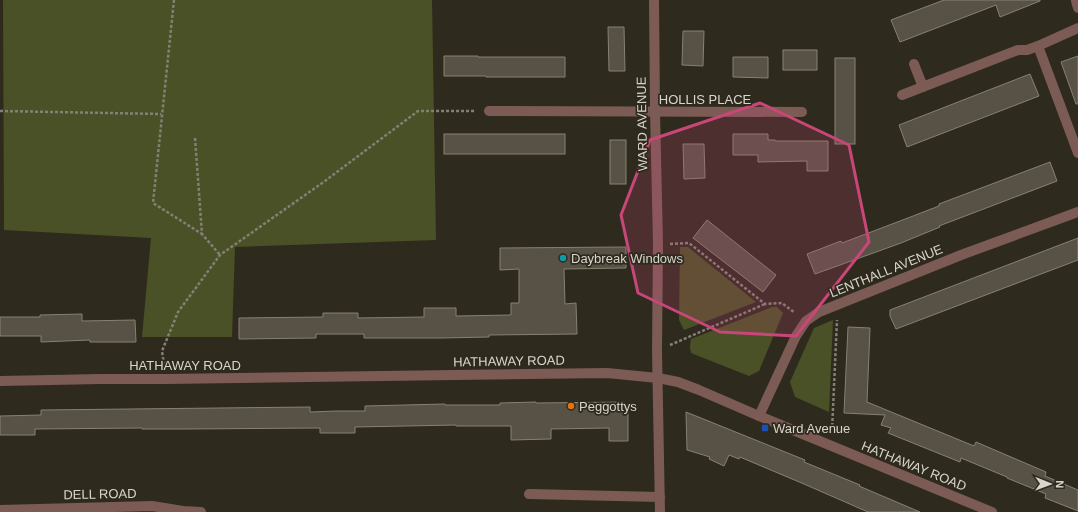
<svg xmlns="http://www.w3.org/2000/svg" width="1078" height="512" font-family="Helvetica,sans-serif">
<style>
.green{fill:#4a5126}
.building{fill:#575245;stroke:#878173}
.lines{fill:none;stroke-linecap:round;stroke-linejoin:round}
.path{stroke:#848076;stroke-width:2.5;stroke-dasharray:3 2;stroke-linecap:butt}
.service{stroke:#7c5b55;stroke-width:10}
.minor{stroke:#7c5b55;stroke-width:10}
.tertiary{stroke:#7c5b55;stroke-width:10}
.marked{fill:#c84778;fill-opacity:0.2;stroke:#c84778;stroke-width:3;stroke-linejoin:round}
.culture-dot{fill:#0f9aa8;stroke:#2f2a1e;stroke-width:1.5}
.food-dot{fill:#e8710a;stroke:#2f2a1e;stroke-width:1.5}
.transit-dot{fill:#1a4fb4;stroke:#2f2a1e;stroke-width:1.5}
.labels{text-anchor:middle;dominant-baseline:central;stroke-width:3.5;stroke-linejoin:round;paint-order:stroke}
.street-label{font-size:13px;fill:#d8d5cd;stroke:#2f2a1e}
.poi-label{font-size:13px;fill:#d8d5cd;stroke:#2f2a1e;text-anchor:start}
</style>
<rect width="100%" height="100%" fill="#2f2a1e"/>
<g class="green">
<polygon points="3,0 432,0 436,240 235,247 232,337 142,337 151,238 4,230"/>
<polygon points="680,247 688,247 756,302 684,330 679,320"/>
<polygon points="772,307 777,307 783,313 759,371 749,376 691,353 690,347 691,339"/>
<polygon points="833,320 829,412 795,397 790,382 814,328"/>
</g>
<g class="building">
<polygon points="944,0 1040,0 1040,1 1000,17 996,5 900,42 891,20"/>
<polygon points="608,27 624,27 625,71 609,71"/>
<polygon points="683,31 704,31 703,66 682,65"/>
<rect x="783" y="50" width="34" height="20"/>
<polygon points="444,56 478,56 478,57 565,57 565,77 486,77 486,76 444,76"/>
<polygon points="1078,56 1078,104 1076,104 1061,62"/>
<polygon points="733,57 768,57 768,78 733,77"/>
<rect x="835" y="58" width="20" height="86"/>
<polygon points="1030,74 1039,96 907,147 899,125"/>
<rect x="444" y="134" width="121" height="20"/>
<polygon points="733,134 768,134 768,140 775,140 775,141 828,141 828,171 807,171 807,161 758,162 758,155 733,155"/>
<rect x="610" y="140" width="16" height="44"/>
<polygon points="683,144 704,144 705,178 684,179"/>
<polygon points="1050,162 1057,181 939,226 940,227 901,243 815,274 807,254 841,241 842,243 900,221 939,206 939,204"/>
<polygon points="707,220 776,275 763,292 693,238"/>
<polygon points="1078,238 1078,260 896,329 890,316 890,310"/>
<polygon points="626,247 626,268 564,269 565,304 576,303 577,334 489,335 489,337 441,338 364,338 364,334 316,334 316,338 239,339 239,318 323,317 323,313 358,313 358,318 424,317 424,308 456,308 456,316 511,315 511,303 519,303 519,269 500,270 500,248"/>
<polygon points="82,314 82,321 135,320 136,342 90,342 90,340 41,342 41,336 0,336 0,317 40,317 40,315"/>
<polygon points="848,327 870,328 867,402 974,446 976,442 1046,472 1045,476 1078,490 1078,511 1045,498 1046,494 1007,478 1007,477 961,458 960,462 888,433 891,428 881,425 885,415 844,413"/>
<polygon points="536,402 536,403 624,402 628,407 628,441 609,441 609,428 551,429 551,439 511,440 511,426 456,426 456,425 355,427 355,433 320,433 320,428 186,429 142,429 142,428 35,429 35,435 0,435 0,416 41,415 41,410 310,407 310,412 337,411 365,411 365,406 445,404 445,405 500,405 500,403"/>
<polygon points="686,412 805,460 804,462 860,485 859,486 920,512 868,512 804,484 740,457 739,459 729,455 724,466 709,459 710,457 687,450"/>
</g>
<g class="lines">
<g class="path">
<polyline points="174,0 153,203 202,234"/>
<polyline points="0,111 161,114"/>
<polyline points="195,138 202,234 220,255"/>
<polyline points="670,244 689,243 765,304 782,303 795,313"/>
<polyline points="670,345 765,304"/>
<polyline points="164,365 162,351 178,312 220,255 325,181 418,111 475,111"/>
<polyline points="832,431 837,320"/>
</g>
<polyline class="service" points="529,494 660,497"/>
<g class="minor">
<polyline points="654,0 655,111 658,244 657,351 660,512"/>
<polyline points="1076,1 1078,8"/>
<polyline points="1078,28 1038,46 1078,153"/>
<polyline points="914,64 923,87"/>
<polyline points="902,95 1018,50 1027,50 1038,46"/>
<polyline points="489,111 802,112"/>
<polyline points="759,416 796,336 806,321 819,312 961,255 1078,212"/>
<polyline points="0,510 152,506 183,511 201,512"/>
</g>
<polyline class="tertiary" points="0,381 101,379 166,379 607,373 658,378 678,382 699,390 759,416 992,512"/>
</g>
<path class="marked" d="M760 103 849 145 869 242 796 336 720 332 638 293 621 215 650 140Z"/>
<circle class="culture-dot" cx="563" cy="258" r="4"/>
<circle class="food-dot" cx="571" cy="406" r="4"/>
<rect class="transit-dot" x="761" y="424" width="8" height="8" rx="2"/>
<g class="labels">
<g class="street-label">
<text x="705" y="99">HOLLIS PLACE</text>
<text transform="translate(642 124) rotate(-91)">WARD AVENUE</text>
<text transform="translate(886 271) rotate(-22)">LENTHALL AVENUE</text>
<text transform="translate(509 361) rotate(-1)">HATHAWAY ROAD</text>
<text x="185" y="365">HATHAWAY ROAD</text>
<text transform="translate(914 466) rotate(22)">HATHAWAY ROAD</text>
<text transform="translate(100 494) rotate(-1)">DELL ROAD</text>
</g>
<g class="poi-label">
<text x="571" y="258">Daybreak Windows</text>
<text x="579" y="406">Peggottys</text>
<text x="773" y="428">Ward Avenue</text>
</g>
</g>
<g transform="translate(1050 484) rotate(91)" stroke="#2f2a1e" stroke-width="3" paint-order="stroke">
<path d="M0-3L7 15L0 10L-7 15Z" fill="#d8d5cd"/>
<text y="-6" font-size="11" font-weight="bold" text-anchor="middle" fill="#d8d5cd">N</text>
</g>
</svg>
